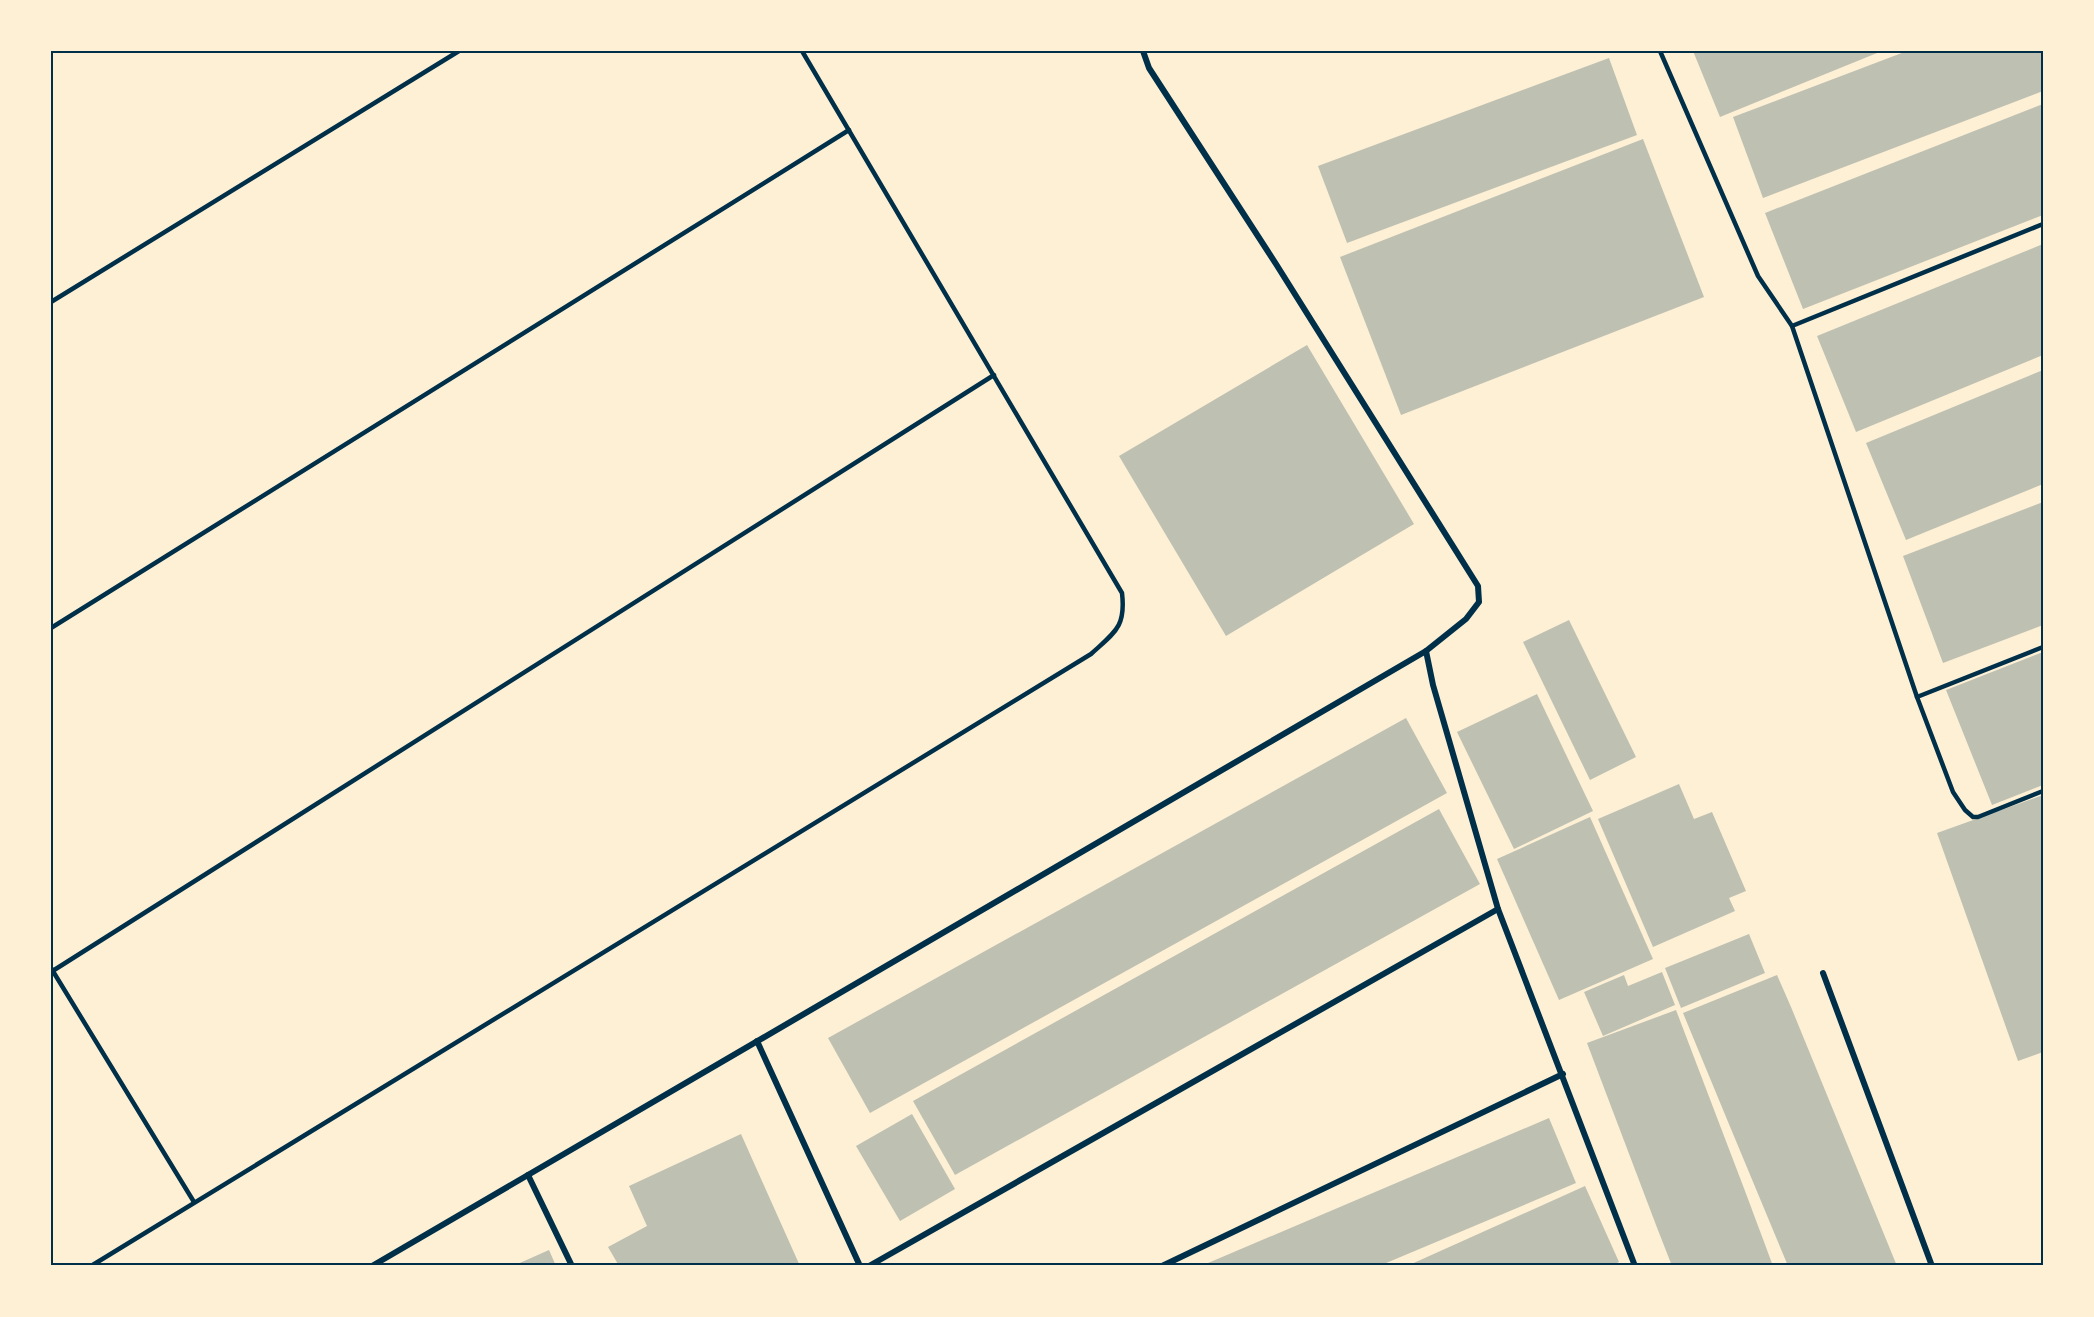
<svg xmlns="http://www.w3.org/2000/svg" width="2094" height="1317" font-family="'Noto Sans',sans-serif">
<style>
.building{fill:#bec0b2}
.lines{fill:none;stroke-linecap:round;stroke-linejoin:round}
.service{stroke:#003049;stroke-width:4.5}
.minor{stroke:#003049;stroke-width:6}
.neatline{fill:none;stroke:#003049;stroke-width:2}
</style>
<rect width="100%" height="100%" fill="#fdf0d5"/>
<g class="building">
<polygon points="1693,51 1882,51 1720,117"/>
<polygon points="1907,51 2043,51 2043,91 1763,198 1733,117"/>
<polygon points="1609,58 1637,135 1347,243 1318,166"/>
<polygon points="2043,104 2043,215 1803,309 1765,213"/>
<polygon points="1643,139 1704,297 1401,415 1340,257"/>
<polygon points="2043,244 2043,355 1856,432 1817,336"/>
<polygon points="1307,345 1414,524 1226,636 1119,456"/>
<polygon points="2043,370 2043,484 1906,540 1866,443"/>
<polygon points="2043,502 2043,625 1943,663 1903,556"/>
<polygon points="1569,620 1636,757 1590,780 1523,642"/>
<polygon points="2043,652 2043,785 1992,805 1946,690"/>
<polygon points="1537,694 1593,811 1514,849 1457,732"/>
<polygon points="1406,718 1447,793 870,1113 828,1038"/>
<polygon points="1679,784 1694,819 1712,812 1746,891 1729,898 1735,911 1653,947 1598,819"/>
<polygon points="2043,795 2043,1052 2018,1061 1937,833"/>
<polygon points="1439,809 1480,884 955,1175 913,1101"/>
<polygon points="1590,817 1653,959 1559,1000 1497,859"/>
<polygon points="1749,934 1765,973 1681,1008 1665,968"/>
<polygon points="1662,972 1675,1005 1603,1036 1584,992 1624,975 1628,986"/>
<polygon points="1777,975 1791,1007 1897,1266 1788,1266 1731,1129 1683,1013"/>
<polygon points="1676,1010 1745,1191 1773,1266 1672,1266 1656,1225 1587,1043"/>
<polygon points="912,1114 955,1189 900,1221 856,1146"/>
<polygon points="1549,1118 1576,1183 1510,1211 1379,1266 1201,1266"/>
<polygon points="741,1134 800,1266 619,1266 608,1247 647,1226 629,1186"/>
<polygon points="1585,1186 1619,1262 1611,1266 1407,1266"/>
<polygon points="549,1250 556,1266 513,1266"/>
</g>
<g class="lines">
<g class="service">
<polyline points="1660,51 1758,276 1792,326 1917,697 1953,792 1965,810 1973,817 1978,817 2043,791"/>
<polyline points="51,302 459,51"/>
<polyline points="1792,326 2043,224"/>
<polyline points="51,628 849,130"/>
<polyline points="1917,697 2043,647"/>
<polyline points="51,968 194,1202"/>
<polyline points="51,972 994,375"/>
<path d="M91 1266 1091 654C1115 632 1126 627 1122 593L802 51"/>
</g>
<g class="minor">
<polyline points="1426,651 1433,685 1498,909 1635,1266"/>
<polyline points="1823,973 1932,1266"/>
<polyline points="757,1041 860,1266"/>
<polyline points="528,1175 572,1266"/>
<polyline points="372,1266 1426,651 1466,619 1479,602 1478,586 1276,264 1149,68 1143,51"/>
<polyline points="869,1266 1498,909"/>
<polyline points="1162,1266 1563,1074"/>
</g>
</g>
<rect width="2094" height="1317" fill="none" stroke="#fdf0d5" stroke-width="105"/>
<rect x="52" y="52" width="1990" height="1212" class="neatline"/>
</svg>
